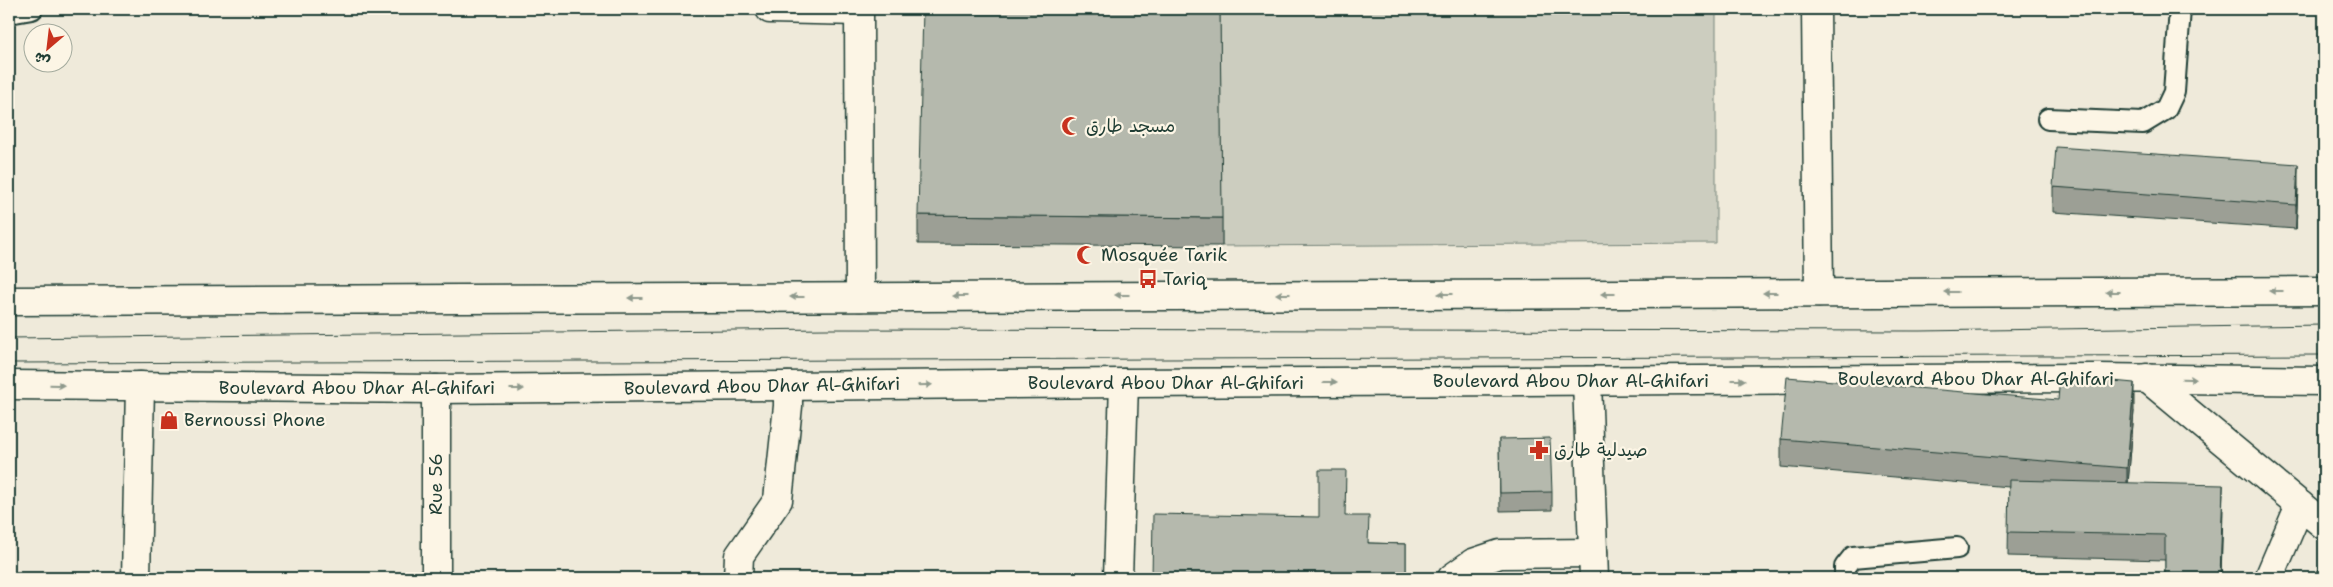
<svg xmlns="http://www.w3.org/2000/svg" width="2333" height="587" font-family="'Shantell Sans','Playpen Sans Arabic',sans-serif">
<style>
.green{fill:#cccdbf;stroke:#76857a}
.lines{fill:none;stroke-linecap:round;stroke-linejoin:round}
.service-casing{stroke:#1f3d34;stroke-width:24}
.minor-casing{stroke:#1f3d34;stroke-width:31}
.tertiary-casing{stroke:#1f3d34;stroke-width:31}
.service{stroke:#fcf5e5;stroke-width:20}
.minor{stroke:#fcf5e5;stroke-width:28}
.tertiary{stroke:#fcf5e5;stroke-width:28}
.tram{stroke:#1f3d34;stroke-width:1}
.wall{fill:#9c9f95;stroke:#1f3d34}
.shaded-wall{fill:#7f8279;stroke:#1f3d34}
.building{fill:#b5b9ad;stroke:#1f3d34}
.oneway{fill:#8e998c}
.labels{text-anchor:middle;dominant-baseline:central;stroke-width:4.5;stroke-linejoin:round;paint-order:stroke}
.poi-label{font-size:18px;fill:#1f3d34;stroke:#fcf5e5;text-anchor:start}
.street-label{font-size:18px;fill:#1f3d34;stroke:#fcf5e5}
</style>
<rect width="100%" height="100%" fill="#efeada"/>
<filter id="ink" filterUnits="userSpaceOnUse"><feTurbulence type="fractalNoise" baseFrequency=".02" numOctaves="2"/><feDisplacementMap in="SourceGraphic" scale="10" xChannelSelector="R" yChannelSelector="G"/><feConvolveMatrix kernelMatrix="1 2 1 2 8 2 1 2 1" color-interpolation-filters="sRGB"/></filter>
<g filter="url(#ink)">
<polygon class="green" points="1220,9 1716,9 1716,243 1222,246"/>
<g class="lines">
<g class="service-casing">
<g id="service">
<polyline points="9,13 32,9"/>
<polyline points="2048,119 2143,123 2166,109 2174,92 2180,9"/>
<polyline points="1845,578 1845,567 1853,557 1957,548"/>
</g>
</g>
<g class="minor-casing">
<g id="minor">
<polyline points="770,9 859,11"/>
<polyline points="859,9 860,297"/>
<polyline points="2147,378 2324,525"/>
<polyline points="1587,381 1594,578"/>
<polyline points="436,389 436,578"/>
<polyline points="136,578 140,386"/>
<polyline points="738,578 739,556 778,500 788,406 788,386"/>
<polyline points="1118,578 1124,383"/>
<polyline points="1452,578 1473,563 1500,554 1593,553"/>
<polyline points="2269,578 2300,505"/>
</g>
</g>
<g class="tertiary-casing">
<g id="tertiary">
<polyline points="1816,9 1819,293"/>
<polyline points="9,301 2324,291"/>
<polyline points="9,385 436,389 1124,383 2098,378 2324,381"/>
</g>
</g>
<use href="#service" class="service"/>
<use href="#minor" class="minor"/>
<use href="#tertiary" class="tertiary"/>
<g class="tram">
<polyline points="9,338 826,329 1920,331 2324,325"/>
<polyline points="9,363 2324,355"/>
</g>
</g>
<g class="wall">
<polygon points="2053,187 2298,188 2296,229 2053,212"/>
<polygon points="918,215 1222,218 1222,246 918,244"/>
<polygon points="2134,411 2128,483 2223,510 2221,578 2165,578 2165,560 2008,556 2009,487 1781,467 1781,439"/>
<polygon points="1499,439 1552,492 1552,510 1500,511"/>
<polygon points="1345,516 1369,543 1406,544 1406,578 1152,578"/>
</g>
<g class="shaded-wall">
<polygon points="2298,164 2298,188 2296,229 2296,205"/>
<polygon points="2134,383 2134,411 2127,497 2127,468"/>
<polygon points="2223,485 2221,578 2220,578"/>
</g>
<g class="building">
<polygon points="923,9 1220,9 1222,218 918,215"/>
<polygon points="2056,147 2298,164 2296,205 2053,187"/>
<polygon points="2060,376 2134,383 2127,468 1781,439 1787,377 2058,400"/>
<polygon points="1550,438 1552,492 1500,493 1499,439"/>
<polygon points="1319,470 1346,470 1345,516 1369,516 1368,543 1406,544 1406,577 1227,574 1227,578 1152,578 1153,514 1319,517"/>
<polygon points="2009,480 2223,485 2220,578 2165,578 2165,535 2008,532"/>
<polygon points="2324,561 2324,578 2311,578"/>
</g>
<defs><path id="oneway-solid" d="M-6-.8H1V-3.2L6.5 0L1 3.2V.8H-6Z" transform="scale(1.25)"/></defs>
<g class="oneway">
<use href="#oneway-solid" transform="translate(2276 291) rotate(180)"/>
<use href="#oneway-solid" transform="translate(1951 292) rotate(180)"/>
<use href="#oneway-solid" transform="translate(2113 292) rotate(180)"/>
<use href="#oneway-solid" transform="translate(1770 293) rotate(180)"/>
<use href="#oneway-solid" transform="translate(1283 294) rotate(180)"/>
<use href="#oneway-solid" transform="translate(1445 294) rotate(180)"/>
<use href="#oneway-solid" transform="translate(1608 294) rotate(180)"/>
<use href="#oneway-solid" transform="translate(1122 295) rotate(180)"/>
<use href="#oneway-solid" transform="translate(960 296) rotate(180)"/>
<use href="#oneway-solid" transform="translate(797 297) rotate(180)"/>
<use href="#oneway-solid" transform="translate(635 298) rotate(180)"/>
<use href="#oneway-solid" transform="translate(2189 379) rotate(1)"/>
<use href="#oneway-solid" transform="translate(1738 380)"/>
<use href="#oneway-solid" transform="translate(1330 382)"/>
<use href="#oneway-solid" transform="translate(57 385) rotate(1)"/>
<use href="#oneway-solid" transform="translate(925 385) rotate(-1)"/>
<use href="#oneway-solid" transform="translate(517 389)"/>
</g>
</g>
<defs>
<g id="mosque-bare" transform="scale(1.5)"><path d="M3.5-4.9A6 6 0 1 0 3.5 4.9A5 5 0 1 1 3.5-4.9Z" fill="#c8321e" stroke="#fcf5e5" stroke-width="2.5" paint-order="stroke"/></g>
<g id="bus-bare" transform="scale(1.5)"><path d="M-5-6H5V4H4V6H2V4H-2V6H-4V4H-5ZM-3.5-4V0h7V-4ZM-3.5 1.2v1.5H-2V1.2ZM2 1.2v1.5H3.5V1.2Z" fill="#c8321e" stroke="#fcf5e5" stroke-width="2.5" paint-order="stroke"/></g>
<g id="shop-bare" transform="scale(1.5)"><path d="M-5-2.5h2.3a2.7 3.5 0 0 1 5.4 0H5L5.5 6h-11ZM-1.5-2.5h3a1.5 2.3 0 0 0-3 0Z" fill="#c8321e" stroke="#fcf5e5" stroke-width="2.5" paint-order="stroke"/></g>
<g id="pharmacy-bare" transform="scale(1.5)"><path d="M-2-6h4v4h4v4h-4v4h-4v-4h-4v-4h4Z" fill="#c8321e" stroke="#fcf5e5" stroke-width="2.5" paint-order="stroke"/></g>
</defs>
<g fill-rule="evenodd">
<use href="#mosque-bare" x="1071" y="126"/>
<use href="#mosque-bare" x="1086" y="255"/>
<use href="#bus-bare" x="1148" y="279"/>
<use href="#shop-bare" x="169" y="420"/>
<use href="#pharmacy-bare" x="1539" y="450"/>
</g>
<g class="labels">
<g class="poi-label">
<text x="1086" y="126">مسجد طارق</text>
<text x="1101" y="255">Mosquée Tarik</text>
<text x="1163" y="279">Tariq</text>
<text x="184" y="420">Bernoussi Phone</text>
<text x="1554" y="450">صيدلية طارق</text>
</g>
<g class="street-label">
<text x="1976" y="379">Boulevard Abou Dhar Al-Ghifari</text>
<text x="1571" y="381">Boulevard Abou Dhar Al-Ghifari</text>
<text x="1166" y="383">Boulevard Abou Dhar Al-Ghifari</text>
<text transform="translate(762 386) rotate(-1)">Boulevard Abou Dhar Al-Ghifari</text>
<text x="357" y="388">Boulevard Abou Dhar Al-Ghifari</text>
<text transform="translate(436 484) rotate(-90)">Rue 56</text>
</g>
</g>
<rect width="2333" height="587" fill="none" stroke="#fcf5e5" stroke-width="30"/>
<rect x="15" y="15" width="2303" height="557" fill="none" stroke="#1f3d34" stroke-width="2" filter="url(#ink)"/>
<g transform="translate(48 48) rotate(208)"><circle r="24" fill="#fcf5e5" stroke="#a4ab9e"/>
<path d="M0-4L9 19L0 12L-9 19Z" fill="#c8321e"/>
<text y="-8" font-size="14" font-weight="bold" text-anchor="middle" fill="#1f3d34">ش</text>
</g>
</svg>
